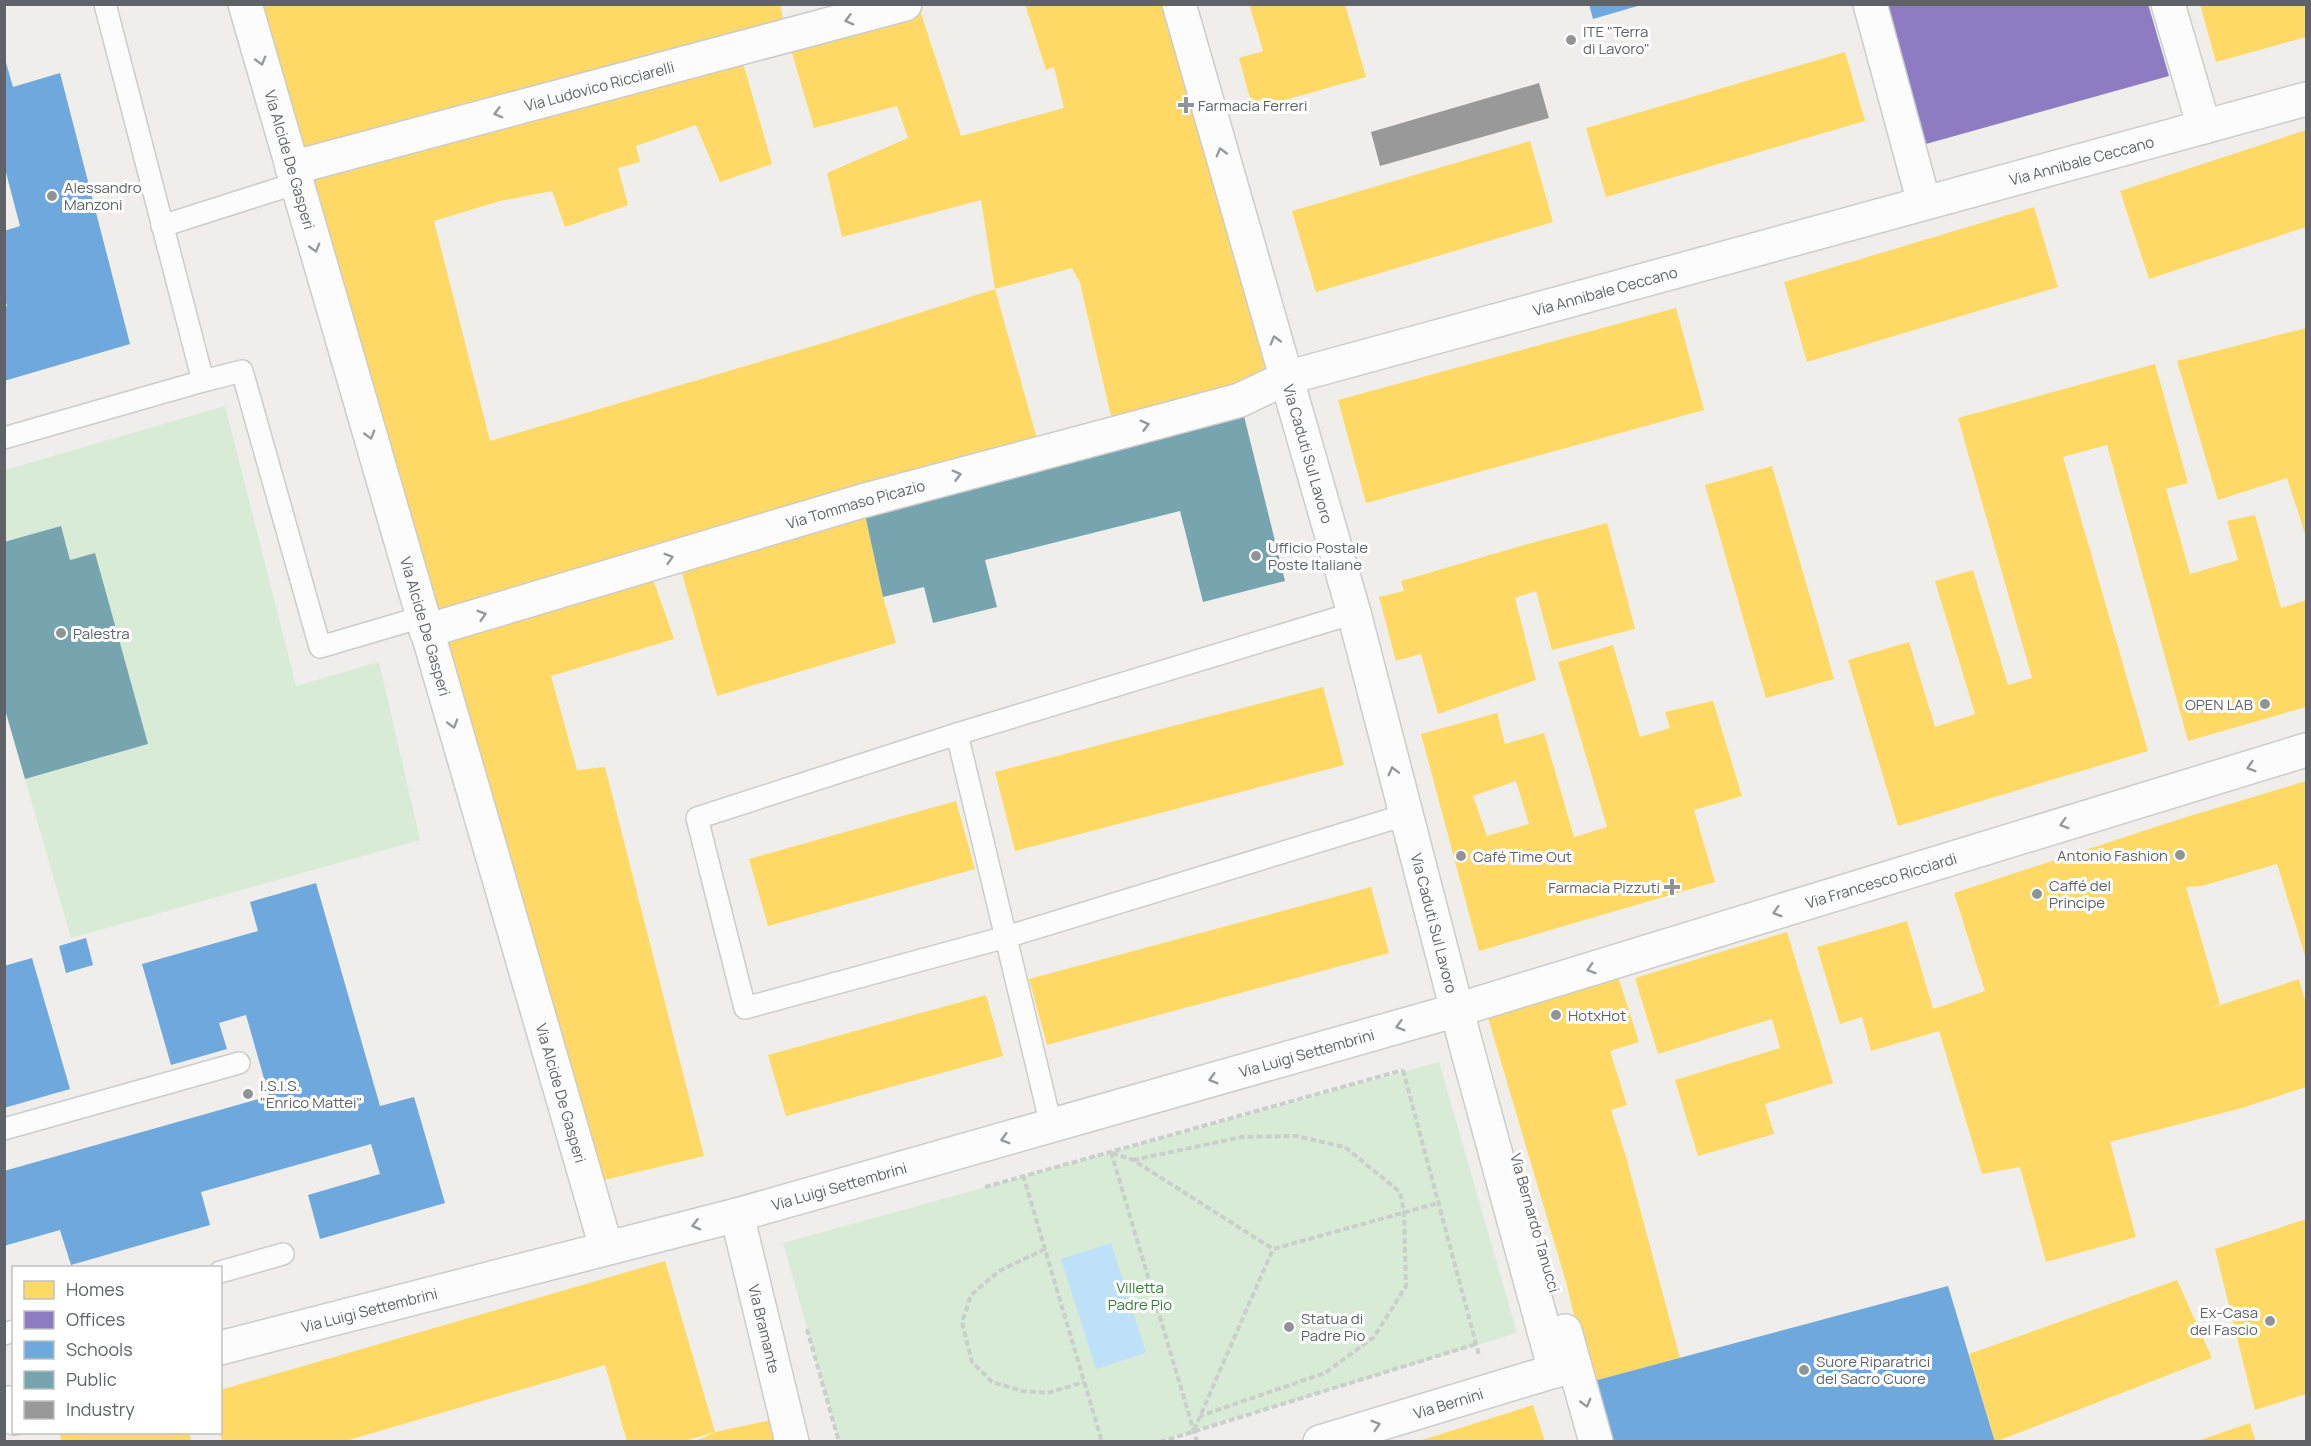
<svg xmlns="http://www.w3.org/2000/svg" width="2311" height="1446" font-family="Manrope,sans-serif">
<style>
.green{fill:#d8ebd6}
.water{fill:#bfe0f9}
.homes{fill:#ffd966;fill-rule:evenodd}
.offices{fill:#8e7cc3}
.schools{fill:#6fa8dc}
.public{fill:#76a5af}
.industry{fill:#999}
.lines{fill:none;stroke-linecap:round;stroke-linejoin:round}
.service-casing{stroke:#cbcccc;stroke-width:24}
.minor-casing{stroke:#cbcccc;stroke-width:36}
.path{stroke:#cacfcc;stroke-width:4;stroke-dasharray:6 3;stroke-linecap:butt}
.service{stroke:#fdfcfc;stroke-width:21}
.minor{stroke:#fdfcfc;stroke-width:33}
.oneway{stroke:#96999c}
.poi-dot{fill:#919496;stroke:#fff;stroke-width:2}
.labels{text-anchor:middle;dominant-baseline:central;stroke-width:6;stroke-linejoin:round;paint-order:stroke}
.poi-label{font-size:15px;fill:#5f6368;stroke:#fff;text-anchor:start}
.street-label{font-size:15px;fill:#5f6368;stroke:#fff}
.park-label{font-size:15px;fill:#348238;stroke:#fff}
</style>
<rect width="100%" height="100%" fill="#efeeea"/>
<g class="green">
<polygon points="225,406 296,686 379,662 420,840 71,938 25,779 148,744 95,553 70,560 61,526 5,542 5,470"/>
<polygon points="1439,1062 1517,1333 1160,1441 839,1441 783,1243"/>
</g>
<polygon class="water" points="1111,1243 1146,1353 1096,1369 1061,1259"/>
<g class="homes">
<polygon points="245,4 780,4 787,36 918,4 961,136 1064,108 1054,67 1046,70 1025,4 1179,4 1286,378 1115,433 1080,283 1072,268 995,289 981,200 842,237 827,173 908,138 897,106 814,128 787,36 739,49 772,164 720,182 696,125 636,146 640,162 618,168 628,205 565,227 552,191 500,201 434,221 490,441 830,341 995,289 1041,453 862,501 883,597 896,643 717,696 677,556 648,565 674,639 551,676 577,770 605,767 704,1156 588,1184"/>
<polygon points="1249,4 1345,4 1366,77 1253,109 1239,58 1263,51"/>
<polygon points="2200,4 2306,4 2306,37 2216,62"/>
<polygon points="1845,52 1865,121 1606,197 1586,128"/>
<polygon points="2306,130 2306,227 2149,279 2120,191"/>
<polygon points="1530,141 1553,222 1316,292 1292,211"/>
<polygon points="2034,207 2058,287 1807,362 1784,282"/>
<polygon points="1676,308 1704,410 1366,503 1338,400"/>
<polygon points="2306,328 2306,537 2287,478 2218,500 2177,361"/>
<polygon points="2155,364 2188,483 2166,489 2190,574 2238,560 2227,521 2255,515 2281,608 2306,600 2306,707 2188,741 2107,445 2063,457 2148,751 1898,826 1848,660 1909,642 1935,727 1975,714 1935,581 1973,570 2008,685 2032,678 1958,418"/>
<polygon points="1772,466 1834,679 1766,698 1705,485"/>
<polygon points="1607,523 1635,629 1552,650 1536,591 1515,598 1536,680 1438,714 1421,654 1396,661 1379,597 1404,591 1401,581 1524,545"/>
<path d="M1613 645 1640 737 1670 728 1665 712 1713 701 1742 796 1694 810 1715 882 1479 951 1421 734 1497 713 1505 744 1544 733 1574 837 1607 827 1558 662ZM1516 781 1529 824 1487 836 1473 796Z"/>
<polygon points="1323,687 1344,765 1015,851 995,772"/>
<polygon points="2306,781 2306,959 2277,864 2202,886 2186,887 2220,1004 2211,1008 2299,979 2306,1004 2306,1087 2242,1108 2110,1142 2136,1237 2046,1262 2020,1167 1982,1174 1939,1031 1871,1051 1862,1017 1840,1024 1817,947 1907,921 1933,1009 1985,991 1954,893 2183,818"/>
<polygon points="956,801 975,869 768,926 749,859"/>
<polygon points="1371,887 1389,953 1047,1045 1029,979"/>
<polygon points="1787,932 1833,1083 1765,1104 1774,1134 1698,1156 1675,1080 1780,1048 1772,1019 1658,1054 1635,978"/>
<polygon points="1615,967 1639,1042 1610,1051 1627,1105 1611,1110 1626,1157 1680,1358 1590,1382 1566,1282 1486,1011"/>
<polygon points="986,995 1003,1056 786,1116 768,1055"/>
<polygon points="2306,1219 2306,1394 2255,1410 2215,1249"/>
<polygon points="665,1261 715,1432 785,1417 792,1442 694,1442 715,1432 681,1442 627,1442 605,1365 342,1442 222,1442 220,1432 220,1390"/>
<polygon points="2177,1280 2212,1358 1995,1442 1969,1354"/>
<polygon points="1533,1405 1545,1442 1419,1442 1419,1441"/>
<polygon points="2250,1423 2256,1442 2197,1442 2197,1441"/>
<polygon points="189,1432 192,1442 62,1442 59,1433"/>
</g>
<polygon class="offices" points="1887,4 2148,4 2169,76 1926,144"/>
<g class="schools">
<polygon points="1589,4 1641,4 1641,5 1593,19"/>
<polygon points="5,59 13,87 60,73 130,344 4,381 4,307 7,306 4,297 4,231 20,226 4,165"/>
<polygon points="316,883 380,1106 414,1097 445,1203 320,1239 308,1195 380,1174 371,1144 201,1192 210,1225 71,1265 60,1230 4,1246 4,1171 269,1096 246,1015 219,1023 227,1049 171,1065 142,964 258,931 250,902"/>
<polygon points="86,938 93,965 66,973 59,946"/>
<polygon points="32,958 70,1089 4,1108 4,966"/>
<polygon points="1948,1286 1995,1442 1607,1442 1590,1382"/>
</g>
<g class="public">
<polygon points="1240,400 1285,581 1203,602 1180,511 985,560 997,607 933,623 924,587 883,597 862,501"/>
<polygon points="61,526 70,560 95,553 148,744 25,779 4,706 4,542"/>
</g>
<polygon class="industry" points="1539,83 1549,118 1380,166 1371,132"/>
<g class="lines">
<g class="service-casing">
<g id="service">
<polyline points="162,226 297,183"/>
<polyline points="203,381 242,371 320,647 422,617"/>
<polyline points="4,438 203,381 105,4"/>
<polyline points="957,734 1354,613"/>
<polyline points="1051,1125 957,734 697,818 745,1008 1006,937 1405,815"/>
<polyline points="4,1129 239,1063"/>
<polyline points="220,1272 283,1254"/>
<polyline points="4,1334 14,1331"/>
</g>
</g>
<g class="minor-casing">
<g id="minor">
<path id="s1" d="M245 4 606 1247"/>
<path id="s2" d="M1179 4 1354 613 1466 1045 1555 1371"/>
<polyline points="1870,4 1924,203"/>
<polyline points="2168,4 2204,127"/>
<path id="s3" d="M292 168 905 4"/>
<path id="s4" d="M426 631 862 501 1240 400 1286 378 2306 99"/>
<path id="s5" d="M737 1215 792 1442"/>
<polyline points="1565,1331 1596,1442"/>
<path id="s6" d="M220 1348 737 1215 1457 1010 2306 750"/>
<polyline points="9,1403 14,1418"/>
<path id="s7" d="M1320 1442 1574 1365"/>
</g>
</g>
<g class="path">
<polyline points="1403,1070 1479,1355"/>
<polyline points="1111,1152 1197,1442"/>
<polyline points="1112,1153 1133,1160 1273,1249 1438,1203"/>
<polyline points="1133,1160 1242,1137 1296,1136 1345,1147 1400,1192 1404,1212 1406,1286 1374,1337 1325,1373 1200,1416"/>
<polyline points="1023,1175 1102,1442"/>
<polyline points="985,1187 1403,1070"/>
<polyline points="1045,1249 999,1271 971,1295 962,1322 972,1362 992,1382 1023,1391 1048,1393 1084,1382"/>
<polyline points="807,1329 839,1442"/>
<polyline points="1194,1430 1273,1249"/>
<polyline points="1160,1442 1476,1344"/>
</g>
<use href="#service" class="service"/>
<use href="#minor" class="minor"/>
</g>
<defs><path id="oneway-chevron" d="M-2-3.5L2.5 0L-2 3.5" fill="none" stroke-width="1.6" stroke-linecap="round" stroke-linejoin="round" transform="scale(1.5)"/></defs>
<g class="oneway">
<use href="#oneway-chevron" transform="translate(849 20) rotate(165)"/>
<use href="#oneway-chevron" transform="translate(261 61) rotate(74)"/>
<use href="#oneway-chevron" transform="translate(498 113) rotate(165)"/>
<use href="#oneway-chevron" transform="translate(1221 152) rotate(-106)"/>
<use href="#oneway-chevron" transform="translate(315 248) rotate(74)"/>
<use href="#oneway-chevron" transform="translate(1275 340) rotate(-106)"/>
<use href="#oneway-chevron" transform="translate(1145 425) rotate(-15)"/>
<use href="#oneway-chevron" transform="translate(370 435) rotate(74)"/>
<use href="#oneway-chevron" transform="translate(957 475) rotate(-15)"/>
<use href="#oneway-chevron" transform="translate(669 558) rotate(-17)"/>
<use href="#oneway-chevron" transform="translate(482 615) rotate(-17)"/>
<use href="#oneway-chevron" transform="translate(453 724) rotate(74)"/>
<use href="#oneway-chevron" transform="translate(2251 767) rotate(163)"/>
<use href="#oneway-chevron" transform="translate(1393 771) rotate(-104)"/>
<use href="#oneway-chevron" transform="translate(2064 824) rotate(163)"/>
<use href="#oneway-chevron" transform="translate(1777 912) rotate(163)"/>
<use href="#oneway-chevron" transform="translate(1591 969) rotate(163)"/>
<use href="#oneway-chevron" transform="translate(1400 1026) rotate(164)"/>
<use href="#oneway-chevron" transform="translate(1213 1079) rotate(164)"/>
<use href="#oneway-chevron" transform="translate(1005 1139) rotate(164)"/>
<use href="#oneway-chevron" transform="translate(696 1225) rotate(166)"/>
<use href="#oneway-chevron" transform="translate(1586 1403) rotate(75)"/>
<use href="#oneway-chevron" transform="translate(1376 1425) rotate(-17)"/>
</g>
<g class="poi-dot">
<circle cx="1571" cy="40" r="6"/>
<path d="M1183 96h6v6h6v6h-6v6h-6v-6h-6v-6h6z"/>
<circle cx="52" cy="196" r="6"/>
<circle cx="1256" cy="556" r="6"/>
<circle cx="61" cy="633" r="6"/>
<circle cx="2265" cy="704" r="6"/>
<circle cx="2180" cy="855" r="6"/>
<circle cx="1461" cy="856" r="6"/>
<path d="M1669 878h6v6h6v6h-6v6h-6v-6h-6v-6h6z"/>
<circle cx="2037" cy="894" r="6"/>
<circle cx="1556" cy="1015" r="6"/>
<circle cx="248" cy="1094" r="6"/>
<circle cx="2270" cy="1321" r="6"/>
<circle cx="1289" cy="1327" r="6"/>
<circle cx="1804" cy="1370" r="6"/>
</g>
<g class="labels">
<g class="poi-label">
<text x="1583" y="31">ITE "Terra<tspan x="1583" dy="17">di Lavoro"</tspan></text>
<text x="1198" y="105">Farmacia Ferreri</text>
<text x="64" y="187">Alessandro<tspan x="64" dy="17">Manzoni</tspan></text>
<text x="1268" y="547">Ufficio Postale<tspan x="1268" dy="17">Poste Italiane</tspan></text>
<text x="73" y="633">Palestra</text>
<text x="2253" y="704" text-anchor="end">OPEN LAB</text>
<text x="2168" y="855" text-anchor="end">Antonio Fashion</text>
<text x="1473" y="856">Café Time Out</text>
<text x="2049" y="885">Caffé del<tspan x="2049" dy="17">Principe</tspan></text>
<text x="1660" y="887" text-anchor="end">Farmacia Pizzuti</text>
<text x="1568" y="1015">HotxHot</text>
<text x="260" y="1085">I.S.I.S.<tspan x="260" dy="17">"Enrico Mattei"</tspan></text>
<text x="2258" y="1312" text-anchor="end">Ex-Casa<tspan x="2258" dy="17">del Fascio</tspan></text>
<text x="1301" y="1318">Statua di<tspan x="1301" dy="17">Padre Pio</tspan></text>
<text x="1816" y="1361">Suore Riparatrici<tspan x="1816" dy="17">del Sacro Cuore</tspan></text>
</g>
<g class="street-label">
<text stroke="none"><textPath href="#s3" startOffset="318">Via Ludovico Ricciarelli</textPath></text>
<text stroke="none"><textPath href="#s1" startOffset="162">Via Alcide De Gasperi</textPath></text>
<text stroke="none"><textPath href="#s4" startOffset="1722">Via Annibale Ceccano</textPath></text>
<text stroke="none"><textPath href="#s4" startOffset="1228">Via Annibale Ceccano</textPath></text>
<text stroke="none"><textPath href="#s2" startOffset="468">Via Caduti Sul Lavoro</textPath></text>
<text stroke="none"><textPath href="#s4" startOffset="448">Via Tommaso Picazio</textPath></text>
<text stroke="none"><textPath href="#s1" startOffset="648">Via Alcide De Gasperi</textPath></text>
<text stroke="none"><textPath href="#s6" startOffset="1726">Via Francesco Ricciardi</textPath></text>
<text stroke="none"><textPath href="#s2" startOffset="954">Via Caduti Sul Lavoro</textPath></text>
<text stroke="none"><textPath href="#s6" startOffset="1126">Via Luigi Settembrini</textPath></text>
<text stroke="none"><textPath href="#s1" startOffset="1134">Via Alcide De Gasperi</textPath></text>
<text stroke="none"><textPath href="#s6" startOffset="640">Via Luigi Settembrini</textPath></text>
<text transform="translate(1535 1223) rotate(74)">Via Bernardo Tanucci</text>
<text stroke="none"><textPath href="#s6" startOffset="154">Via Luigi Settembrini</textPath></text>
<text stroke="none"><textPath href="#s5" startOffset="117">Via Bramante</textPath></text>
<text stroke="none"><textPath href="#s7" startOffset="134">Via Bernini</textPath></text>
</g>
<g class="park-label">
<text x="1140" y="1287">Villetta<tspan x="1140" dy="17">Padre Pio</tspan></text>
</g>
</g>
<rect width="2311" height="1446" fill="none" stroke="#5f6368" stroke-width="12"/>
<rect x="12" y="1266" width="210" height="168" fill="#ffffff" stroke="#bfc1c3" stroke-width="1.5"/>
<rect x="24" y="1281" width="30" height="18" fill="#ffd966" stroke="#bfc1c3" stroke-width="1.5"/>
<text x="66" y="1296" font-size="18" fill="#5f6368">Homes</text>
<rect x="24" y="1311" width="30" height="18" fill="#8e7cc3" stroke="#bfc1c3" stroke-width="1.5"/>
<text x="66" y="1326" font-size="18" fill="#5f6368">Offices</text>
<rect x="24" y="1341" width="30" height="18" fill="#6fa8dc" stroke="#bfc1c3" stroke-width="1.5"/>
<text x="66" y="1356" font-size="18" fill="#5f6368">Schools</text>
<rect x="24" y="1371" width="30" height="18" fill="#76a5af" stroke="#bfc1c3" stroke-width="1.5"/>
<text x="66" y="1386" font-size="18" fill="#5f6368">Public</text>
<rect x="24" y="1401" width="30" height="18" fill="#999999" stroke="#bfc1c3" stroke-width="1.5"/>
<text x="66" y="1416" font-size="18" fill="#5f6368">Industry</text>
</svg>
